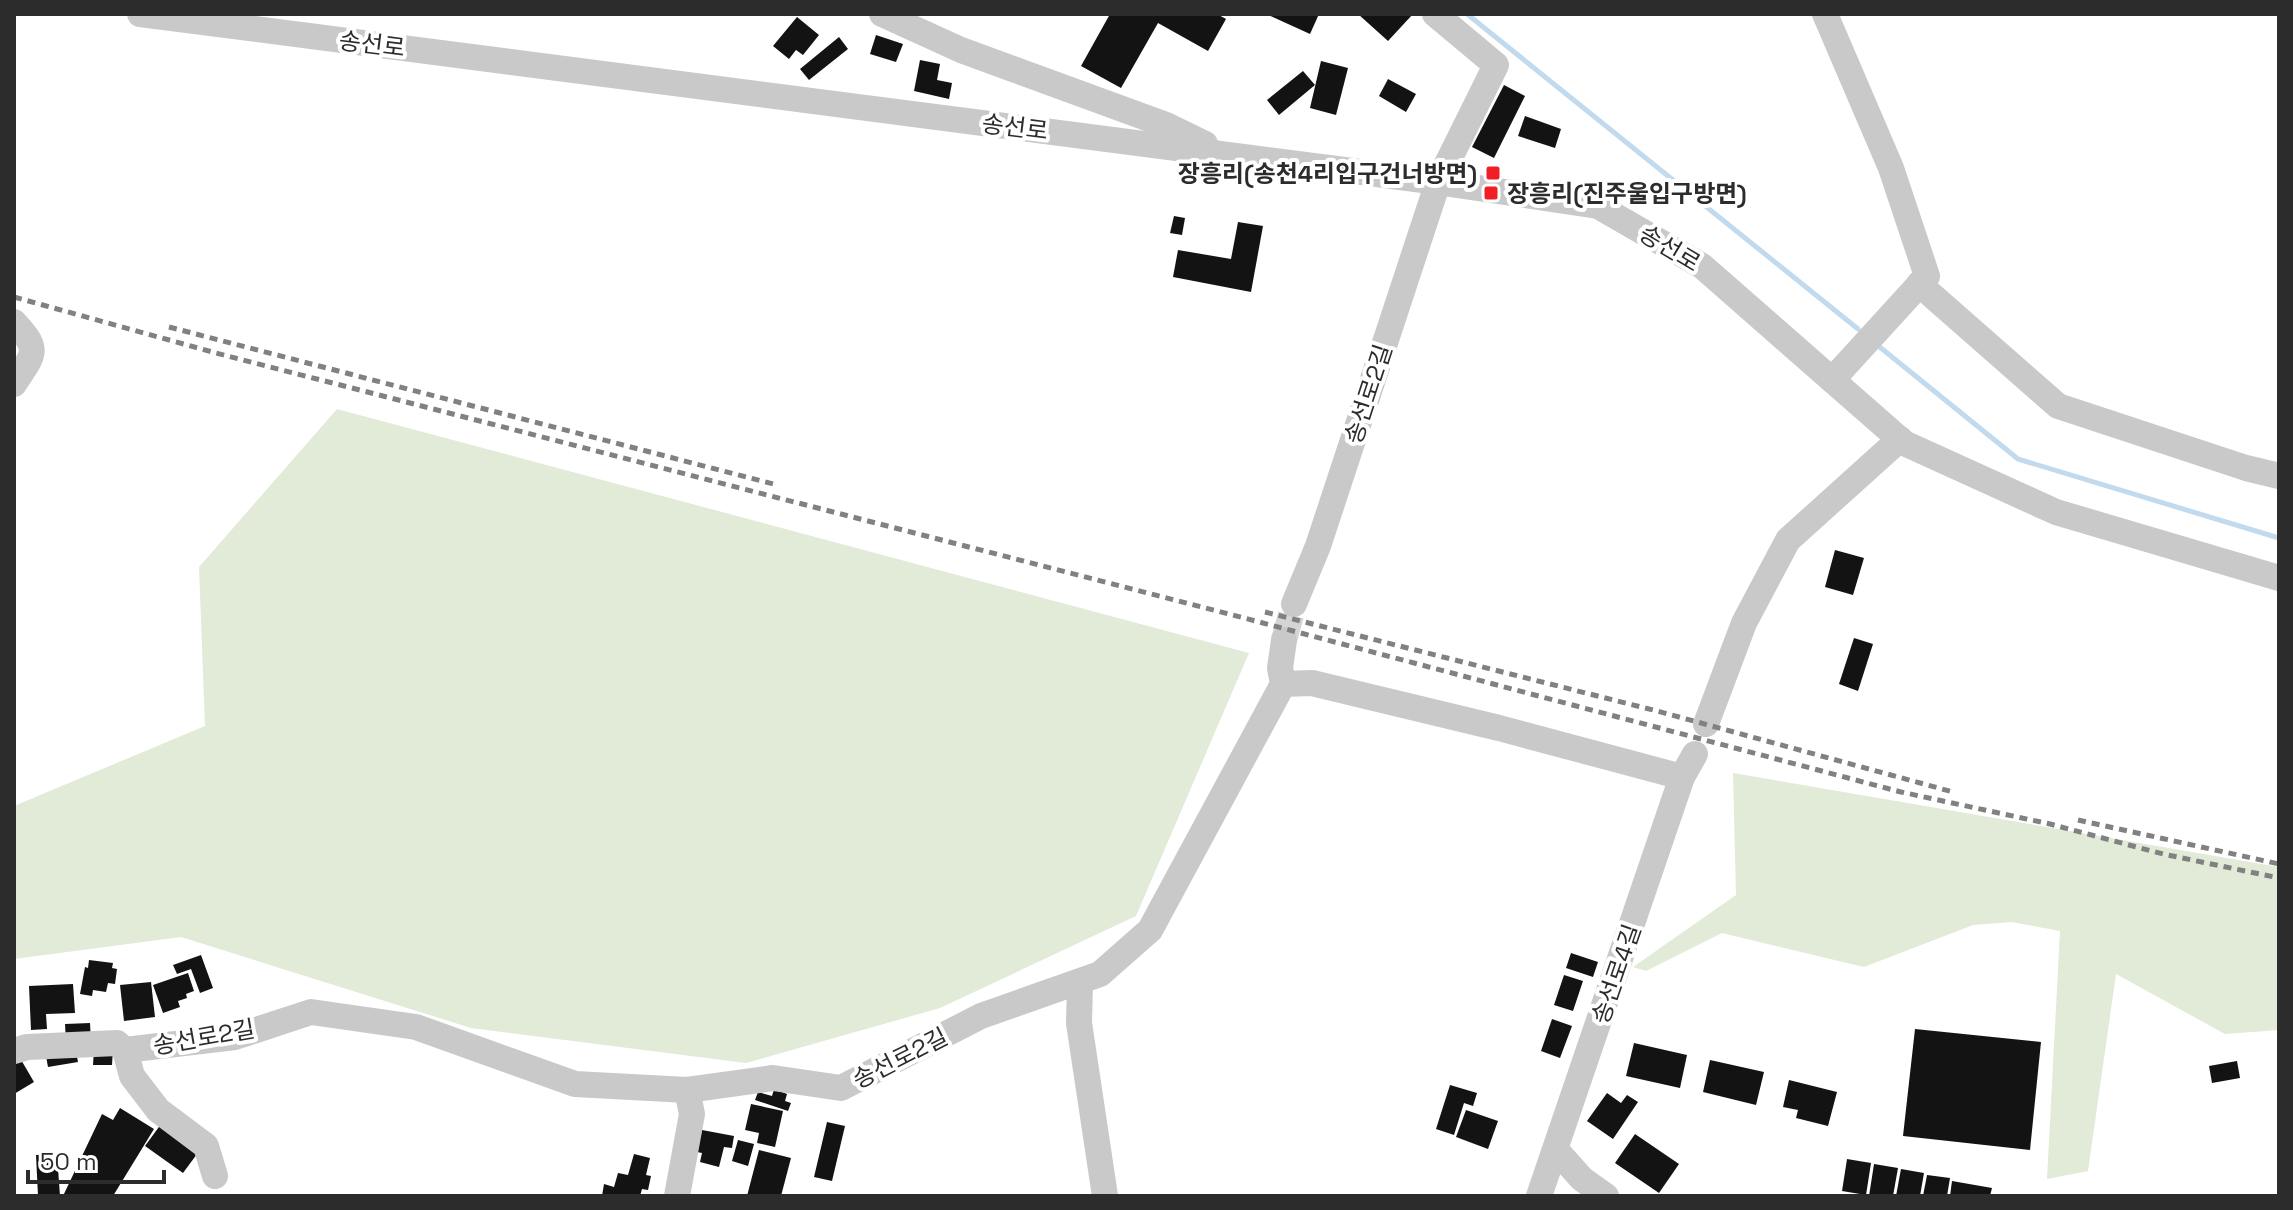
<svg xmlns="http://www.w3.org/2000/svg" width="2293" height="1210" font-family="'Space Grotesk','Noto Sans KR',sans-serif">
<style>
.green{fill:#e1ebd7}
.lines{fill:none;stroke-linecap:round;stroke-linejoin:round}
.stream{stroke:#c2daed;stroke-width:5}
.building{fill:#131313}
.minor-tunnel{stroke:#d5d5d5;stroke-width:26;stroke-dasharray:26 13;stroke-linecap:butt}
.minor{stroke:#c9c9c9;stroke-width:26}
.rail{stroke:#818181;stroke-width:5;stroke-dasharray:8 6;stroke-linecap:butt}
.poi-dot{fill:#f11f25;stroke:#fff;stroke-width:3}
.labels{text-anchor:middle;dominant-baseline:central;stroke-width:8;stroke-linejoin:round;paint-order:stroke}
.street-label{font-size:24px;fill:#2c2c2c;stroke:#fff}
.poi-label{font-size:24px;font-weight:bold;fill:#2c2c2c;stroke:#fff;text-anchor:end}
</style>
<rect width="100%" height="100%" fill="#fff"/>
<g class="green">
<polygon points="337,409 1249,653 1136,916 940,1008 746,1063 471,1028 181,937 14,959 14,806 205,726 199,567"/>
<polygon points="1733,773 2279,867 2279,1030 2225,1034 2116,974 2088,1171 2047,1179 2060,931 2012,922 1973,925 1864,967 1722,933 1646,971 1633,967 1736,895"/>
</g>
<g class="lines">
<g class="stream">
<polyline points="1467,14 1858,329"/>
<polyline points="1876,344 2018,459 2279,538"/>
</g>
</g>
<g class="building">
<polygon points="1110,14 1217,14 1226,19 1208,51 1158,23 1121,88 1081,66"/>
<polygon points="1266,14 1319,14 1310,34"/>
<polygon points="1358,14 1413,14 1388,41"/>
<polygon points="797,17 819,35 803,55 796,50 789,59 773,46"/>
<polygon points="876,35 903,44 896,62 870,54"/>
<polygon points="839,37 848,49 809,80 800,69"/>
<polygon points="920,60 940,64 937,80 952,83 949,99 914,91"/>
<polygon points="1321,61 1348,68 1336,115 1310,108"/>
<polygon points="1303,71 1315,85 1279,115 1267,100"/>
<polygon points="1388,79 1416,94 1406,112 1379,96"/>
<polygon points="1504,85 1525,96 1494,158 1472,147"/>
<polygon points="1525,116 1561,129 1555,148 1518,136"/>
<polygon points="1174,216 1185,218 1182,235 1170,233"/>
<polygon points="1238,222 1263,226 1251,292 1173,277 1178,250 1231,259"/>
<polygon points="1835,550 1864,558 1853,595 1825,587"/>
<polygon points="1854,638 1873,644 1858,691 1839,684"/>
<polygon points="1571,953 1598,962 1593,977 1566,968"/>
<polygon points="201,955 213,988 200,993 191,969 177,974 173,965"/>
<polygon points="89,960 113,963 112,968 117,969 115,984 108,983 106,992 93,990 92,996 80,994 85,967 88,968"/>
<polygon points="188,973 194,991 186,994 187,998 178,1001 180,1007 163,1013 153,985"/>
<polygon points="1564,975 1583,981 1573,1011 1554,1005"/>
<polygon points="151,982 155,1017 124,1021 120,985"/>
<polygon points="73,984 75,1013 46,1014 47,1029 31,1030 29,986"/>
<polygon points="1552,1019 1572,1026 1560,1058 1541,1051"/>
<polygon points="90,1023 91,1042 66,1043 65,1024"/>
<polygon points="1915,1029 2041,1042 2030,1150 1903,1136"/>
<polygon points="1634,1043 1687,1055 1680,1088 1626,1076"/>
<polygon points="94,1048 113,1049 112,1065 93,1065"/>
<polygon points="76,1051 78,1062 48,1067 46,1056"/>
<polygon points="20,1058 34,1082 14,1094 14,1062"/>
<polygon points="1710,1060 1764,1072 1756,1105 1703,1092"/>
<polygon points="2237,1061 2240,1078 2212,1083 2209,1066"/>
<polygon points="1789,1080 1837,1092 1828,1126 1796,1118 1798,1110 1783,1107"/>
<polygon points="1450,1085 1477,1093 1473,1106 1464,1103 1454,1135 1436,1129"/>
<polygon points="774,1089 787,1094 785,1101 791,1103 788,1111 755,1100 758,1092 772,1096"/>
<polygon points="1607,1093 1621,1103 1627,1095 1638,1102 1613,1139 1587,1121"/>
<polygon points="751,1104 783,1111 775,1147 757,1143 759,1133 745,1130"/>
<polygon points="120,1108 154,1129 113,1196 63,1196 102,1114 113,1120"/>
<polygon points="1466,1110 1498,1121 1488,1149 1456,1137"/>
<polygon points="164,1120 200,1150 183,1173 145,1146"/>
<polygon points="827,1122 845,1126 832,1181 814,1177"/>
<polygon points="702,1130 734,1136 732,1148 724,1147 719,1167 700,1162 702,1153 697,1152"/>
<polygon points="1635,1134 1679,1164 1659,1193 1615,1163"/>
<polygon points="738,1140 754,1144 748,1166 732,1161"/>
<polygon points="759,1150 791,1158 781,1196 747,1196"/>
<polygon points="57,1154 60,1196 38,1196 36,1155"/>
<polygon points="634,1154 650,1158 646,1175 651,1176 648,1190 642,1189 640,1196 602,1196 604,1184 614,1187 618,1173 628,1175"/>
<polygon points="1847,1159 1871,1163 1866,1195 1842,1191"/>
<polygon points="1874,1164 1898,1168 1893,1196 1869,1196"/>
<polygon points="1901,1169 1924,1173 1920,1196 1896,1196"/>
<polygon points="1927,1175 1950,1178 1947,1196 1923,1196"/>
<polygon points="1952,1181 1992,1188 1990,1196 1950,1196"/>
</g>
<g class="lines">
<polyline class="minor-tunnel" points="1284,640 1294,604"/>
<g class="minor">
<polyline points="140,14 1438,182 1598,206 1702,266 1904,443 2056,512 2279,578"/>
<polyline points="882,14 961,50 1166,125 1205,144"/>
<polyline points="1825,14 1891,168 1927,276 1832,380"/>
<polyline points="1919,284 2058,406 2246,468 2279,476"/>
<path d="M14 322C41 351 34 353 14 384"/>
<polyline points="1294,604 1318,546 1438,182 1496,65 1435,14"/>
<polyline points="1283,684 1312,683 1499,728 1682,777"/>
<polyline points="1706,724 1744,623 1788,540 1900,439"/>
<polyline points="1080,982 1079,1023 1105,1196"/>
<polyline points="125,1050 132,1076 158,1110 206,1146 215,1176"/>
<polyline points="14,1051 27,1047 117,1043 125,1050 235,1037 311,1012 416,1027 575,1084 687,1090 773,1078 841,1088 981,1016 1100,974 1150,930 1283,684 1280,668 1284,640"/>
<polyline points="1556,1150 1582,1179 1606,1196"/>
<polyline points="677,1196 692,1114 687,1090"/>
<polyline points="1539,1196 1682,777 1695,754"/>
</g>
<g class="rail">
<polyline points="14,297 216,353 1229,614 1901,792 2050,824 2163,854 2279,878"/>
<polyline points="169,327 777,485"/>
<polyline points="1265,612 1657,711 1953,792"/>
<polyline points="2078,820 2279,864"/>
</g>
</g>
<g class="poi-dot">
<rect x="1485" y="165" width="16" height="16" rx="4"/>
<rect x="1483" y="185" width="16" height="16" rx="4"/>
</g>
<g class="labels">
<g class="street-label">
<text transform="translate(372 44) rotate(7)">송선로</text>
<text transform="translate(1015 127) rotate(7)">송선로</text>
<text transform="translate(1670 248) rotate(31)">송선로</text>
<text transform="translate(1368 394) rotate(-72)">송선로2길</text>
<text transform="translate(1616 974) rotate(-71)">송선로4길</text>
<text transform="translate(204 1037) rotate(-10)">송선로2길</text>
<text transform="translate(900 1058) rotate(-27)">송선로2길</text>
</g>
<g class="poi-label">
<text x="1477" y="173">장흥리(송천4리입구건너방면)</text>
<text x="1507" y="193" text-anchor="start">장흥리(진주울입구방면)</text>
</g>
</g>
<rect width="2293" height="1210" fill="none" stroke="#2c2c2c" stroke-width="32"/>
<path d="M28 1170v12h136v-12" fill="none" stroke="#2c2c2c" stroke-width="4"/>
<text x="40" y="1170" font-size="24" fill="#2c2c2c" stroke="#ffffff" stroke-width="6" paint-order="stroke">50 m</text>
</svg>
